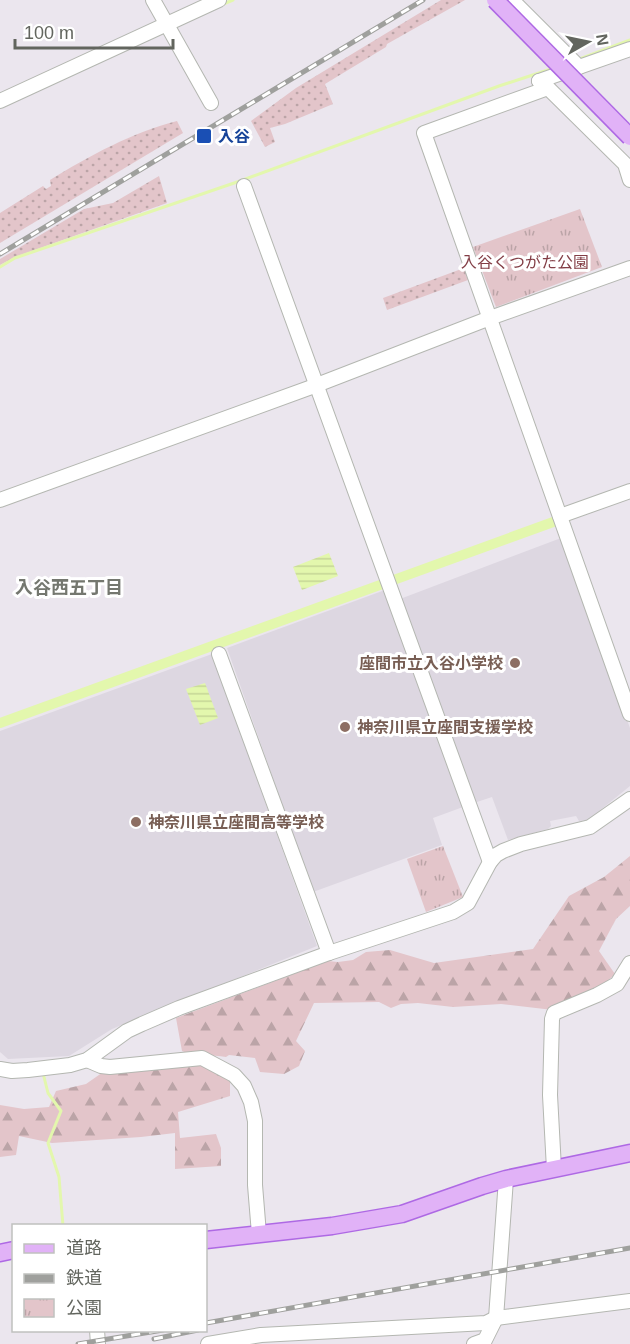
<svg xmlns="http://www.w3.org/2000/svg" width="630" height="1344" font-family="Arial,'Noto Sans JP',sans-serif">
<style>
.education{fill:#ddd7e1}
.grass{fill:url(#grass-dots)}
.forest{fill:url(#forest-firs)}
.park{fill:url(#park-tufts)}
.water{fill:url(#water-rules)}
.lines{fill:none;stroke-linecap:round;stroke-linejoin:round}
.stream{stroke:#e3f7ad;stroke-width:3}
.canal{stroke:#e3f7ad;stroke-width:10}
.minor-casing{stroke:#b4b7b1;stroke-width:16}
.major-casing{stroke:#ae69e4;stroke-width:19}
.minor{stroke:#fff;stroke-width:14}
.major{stroke:#e1b2f7;stroke-width:16}
.rail-casing{stroke:#9fa09d;stroke-width:5}
.rail{stroke:#fff;stroke-width:3;stroke-dasharray:9;stroke-linecap:butt}
.major-bridge-casing{stroke:#ae69e4;stroke-width:19;stroke-linecap:butt}
.major-bridge{stroke:#e1b2f7;stroke-width:16}
.transit-dot{fill:#1a4fb4;stroke:#fff;stroke-width:2}
.education-dot{fill:#8d6e63;stroke:#fff;stroke-width:2}
.labels{text-anchor:middle;dominant-baseline:central;stroke-width:6;stroke-linejoin:round;paint-order:stroke}
.transit-label{font-size:16px;font-weight:bold;fill:#164399;stroke:#fff;text-anchor:start}
.park-label{font-size:16px;fill:#833e46;stroke:#fff}
.education-label{font-size:16px;font-weight:bold;fill:#785e54;stroke:#fff;text-anchor:start}
.neighbourhood-label{font-size:18px;font-weight:bold;fill:#74776f;stroke:#fff}
</style>
<defs>
<pattern id="grass-dots" width="8" height="8" patternUnits="userSpaceOnUse" patternTransform="scale(1.5)"><rect width="8" height="8" fill="#e3c5ca"/><path d="M2 2h.1M6 6h.1" fill="none" stroke="#bba4a7" stroke-width="1.8" stroke-linecap="round"/></pattern>
<pattern id="forest-firs" width="22" height="20" patternUnits="userSpaceOnUse" patternTransform="scale(1.5)"><rect width="22" height="20" fill="#e3c5ca"/><path d="M5 1l3.5 6h-7zM16 11l3.5 6h-7z" fill="#bba4a7"/></pattern>
<pattern id="park-tufts" width="24" height="20" patternUnits="userSpaceOnUse" patternTransform="scale(1.5)"><rect width="24" height="20" fill="#e3c5ca"/><path d="M3 7l-1-3M5 7V3M7 7l1-3M15 17l-1-3M17 17v-4M19 17l1-3" fill="none" stroke="#bba4a7"/></pattern>
<pattern id="water-rules" width="6" height="5" patternUnits="userSpaceOnUse" patternTransform="scale(1.5)"><rect width="6" height="5" fill="#e3f7ad"/><path d="M0 2.5h6" fill="none" stroke="#c5d697"/></pattern>
</defs>
<rect width="100%" height="100%" fill="#ebe6ee"/>
<g class="education">
<polygon points="561,538 630,728 630,786 588,820 579,821 576,816 550,821 551,826 548,829 508,840 492,797 474,803 400,599"/>
<polygon points="385,590 463,807 433,818 442,845 313,892 227,648"/>
<polygon points="212,654 317,946 112,1029 69,1056 8,1059 0,1052 0,731"/>
</g>
<g class="grass">
<polygon points="441,0 465,0 387,44 386,47 325,84 333,104 285,124 270,128 275,142 265,147 251,121 296,88"/>
<path d="M177 121 183 133 0 243V213L43 186 46 189 51 186 50 180C89 156 133 132 177 121Z"/>
<polygon points="159,176 167,203 15,257 0,265 0,259 84,209 113,203"/>
<polygon points="464,268 468,280 387,310 383,298"/>
</g>
<g class="forest">
<path d="M630 856V906L616 919 599 951 615 974 590 997 553 1010 501 1004 453 1007 418 1003 401 1004 391 1008 379 1002 314 1003 296 1041 305 1051 299 1066 284 1074 260 1072 255 1058 229 1055 226 1057C212 1054 196 1058 182 1051L176 1018 328 961 338 962 353 960 366 952 390 950 434 963 533 949 569 896 604 877Z"/>
<polygon points="197,1058 230,1078 230,1096 178,1112 180,1138 216,1134 221,1148 221,1166 175,1169 175,1133 141,1137 52,1143 19,1136 16,1155 0,1157 0,1105 24,1109 49,1107 56,1091 86,1084 106,1070"/>
</g>
<g class="park">
<polygon points="580,209 602,267 496,307 473,247"/>
<polygon points="443,846 463,897 426,912 407,859"/>
</g>
<g class="water">
<polygon points="329,553 338,576 302,590 293,567"/>
<polygon points="205,683 218,718 200,725 186,689"/>
</g>
<g class="lines">
<g class="stream">
<polyline points="221,5 233,0"/>
<polyline points="577,60 630,40"/>
<polyline points="0,267 15,258 240,181 499,86 554,68"/>
<polyline points="42,1073 43,1073 48,1093 61,1111 48,1143 59,1177 63,1226"/>
</g>
<polyline class="canal" points="0,723 567,517"/>
<g class="minor-casing">
<g id="minor">
<polyline points="153,0 211,103"/>
<polyline points="515,3 579,67"/>
<polyline points="539,81 548,88 625,164 630,180"/>
<polyline points="539,81 630,49"/>
<polyline points="548,88 424,133 630,714"/>
<polyline points="0,101 219,0"/>
<polyline points="244,186 490,862"/>
<polyline points="0,500 309,388 490,318 630,268"/>
<polyline points="560,516 630,491"/>
<polyline points="219,654 329,953"/>
<polyline points="87,1060 101,1066 110,1067 202,1058 234,1075 244,1086 251,1102 255,1121 255,1185 259,1234"/>
<polyline points="0,1069 12,1071 28,1070 70,1065 87,1060 127,1031 142,1024 179,1008 329,953 453,912 468,903 490,862 496,855 503,851 521,844 590,827 630,799"/>
<polyline points="554,1169 550,1095 552,1019 554,1013 597,995 617,984 630,963"/>
<polyline points="97,1330 98,1344"/>
<polyline points="208,1344 261,1335 486,1323 496,1318 630,1301"/>
<polyline points="474,1344 485,1340 496,1318 506,1179"/>
</g>
</g>
<g class="major-casing">
<g id="major">
<polyline points="206,1240 332,1226 402,1214 482,1186 506,1179 630,1153"/>
<polyline points="0,1253 14,1250"/>
</g>
</g>
<use href="#minor" class="minor"/>
<use href="#major" class="major"/>
<g class="rail-casing">
<g id="rail">
<polyline points="0,254 423,0"/>
<polyline points="206,1323 630,1248"/>
<polyline points="154,1339 198,1330"/>
<polyline points="78,1344 163,1330"/>
</g>
</g>
<use href="#rail" class="rail"/>
<g class="major-bridge-casing">
<polyline id="major-bridge" points="495,0 630,137"/>
</g>
<use href="#major-bridge" class="major-bridge"/>
</g>
<rect class="transit-dot" x="196" y="128" width="16" height="16" rx="3"/>
<g class="education-dot">
<circle cx="515" cy="663" r="6"/>
<circle cx="345" cy="727" r="6"/>
<circle cx="136" cy="822" r="6"/>
</g>
<g class="labels">
<g class="transit-label">
<text x="218" y="136">入谷</text>
</g>
<g class="park-label">
<text x="525" y="262">入谷くつがた公園</text>
</g>
<g class="education-label">
<text x="503" y="663" text-anchor="end">座間市立入谷小学校</text>
<text x="357" y="727">神奈川県立座間支援学校</text>
<text x="148" y="822">神奈川県立座間高等学校</text>
</g>
<g class="neighbourhood-label">
<text x="69" y="588">入谷西五丁目</text>
</g>
</g>
<rect x="12" y="1224" width="195" height="108" fill="#ffffff" stroke="#c0c1bf" stroke-width="1.5"/>
<rect x="24" y="1244" width="30" height="9" fill="#e1b2f7" stroke="#c0c1bf" stroke-width="1.5"/>
<text x="66" y="1254" font-size="18" fill="#62655e">道路</text>
<rect x="24" y="1274" width="30" height="9" fill="#9fa09d" stroke="#c0c1bf" stroke-width="1.5"/>
<text x="66" y="1284" font-size="18" fill="#62655e">鉄道</text>
<rect x="24" y="1299" width="30" height="18" fill="url(#park-tufts)" stroke="#c0c1bf" stroke-width="1.5"/>
<text x="66" y="1314" font-size="18" fill="#62655e">公園</text>
<g transform="translate(588 42) rotate(81)" stroke="#ffffff" stroke-width="4.5" paint-order="stroke">
<path d="M0-4.5L10 22L0 15L-10 22Z" fill="#62655e"/>
<text y="-9" font-size="16" font-weight="bold" text-anchor="middle" fill="#62655e">N</text>
</g>
<path d="M15 39v9h158v-9" fill="none" stroke="#62655e" stroke-width="3"/>
<text x="24" y="39" font-size="18" fill="#62655e" stroke="#ffffff" stroke-width="4.5" paint-order="stroke">100 m</text>
</svg>
